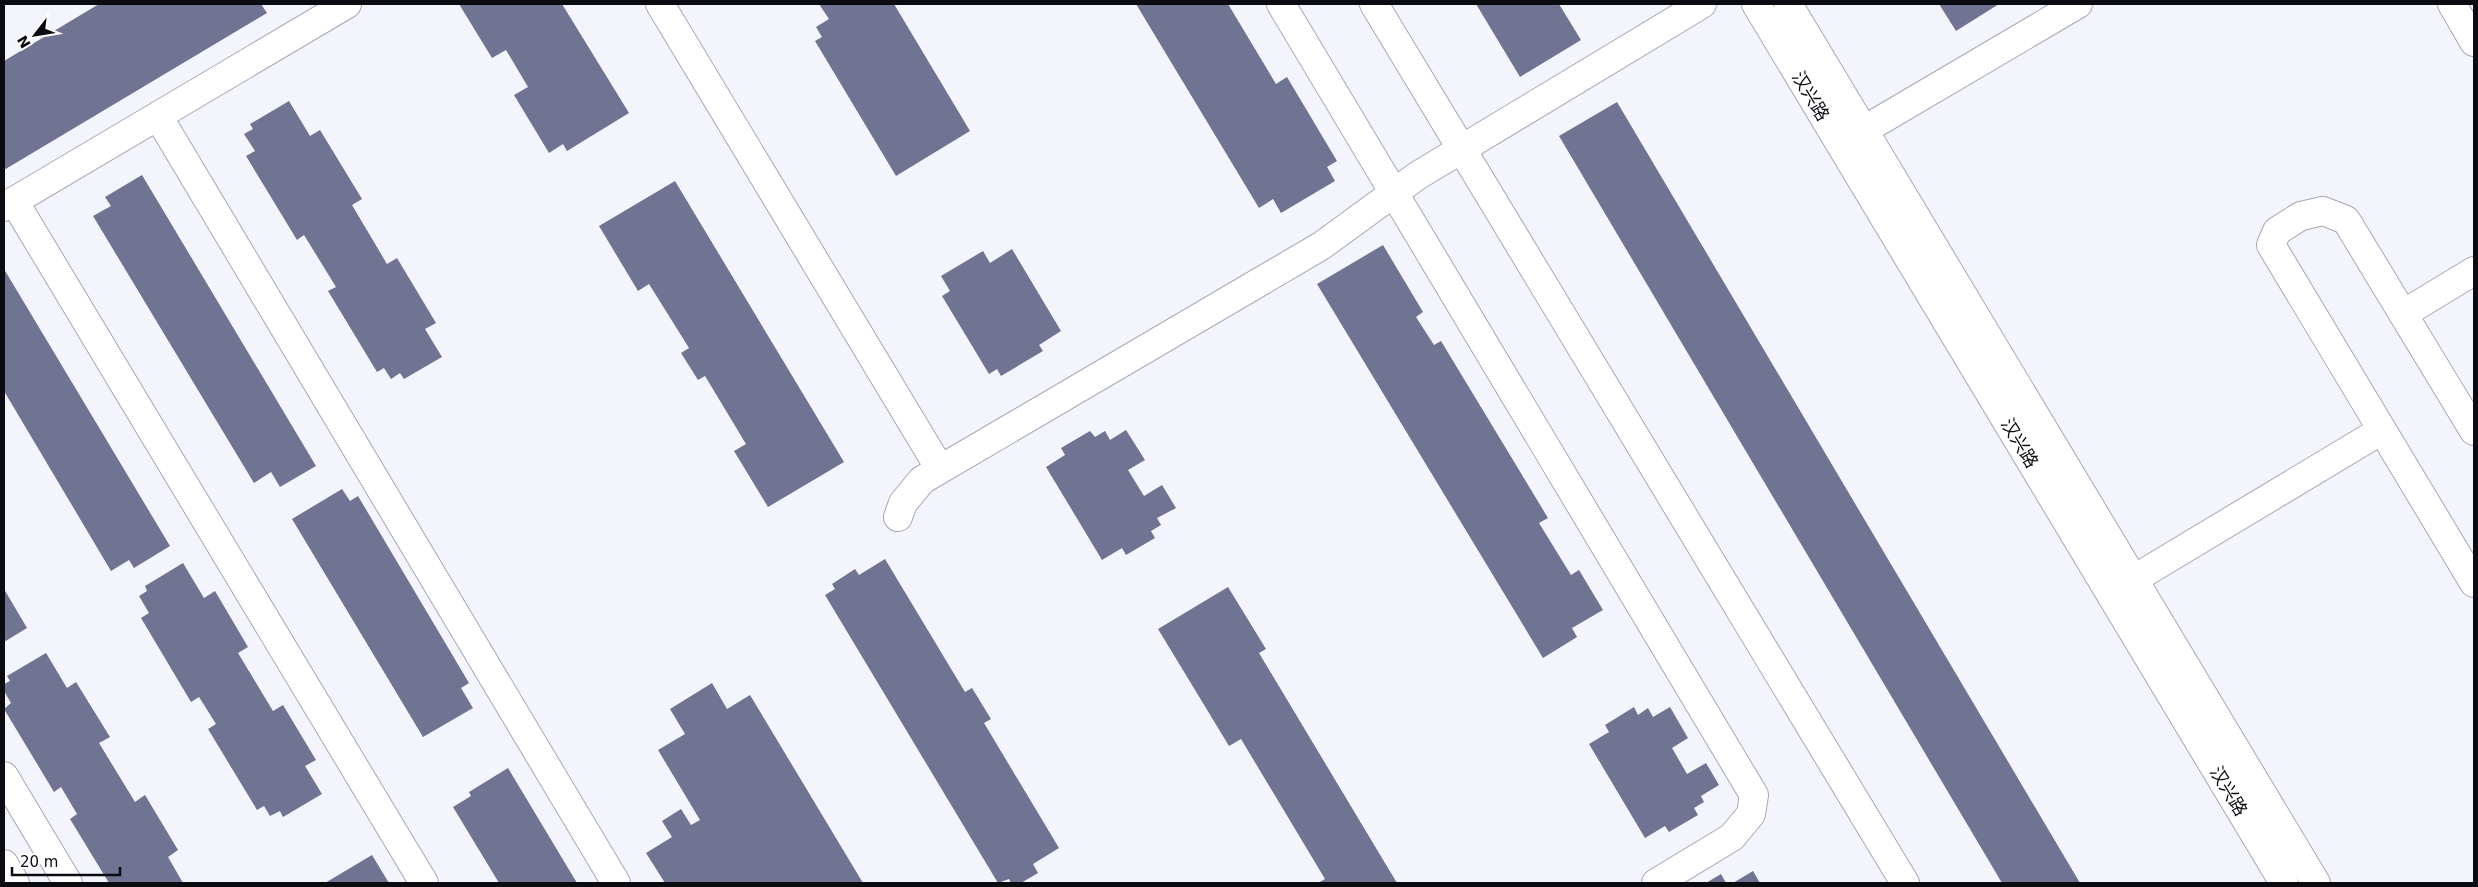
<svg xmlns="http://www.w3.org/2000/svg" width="2478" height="887" font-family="'DejaVu Sans','Noto Sans SC',sans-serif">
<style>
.building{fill:#707392}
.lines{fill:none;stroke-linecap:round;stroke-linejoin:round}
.minor-casing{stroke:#a5a7b8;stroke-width:30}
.minor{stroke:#fff;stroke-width:28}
.labels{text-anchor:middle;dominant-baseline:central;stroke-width:5;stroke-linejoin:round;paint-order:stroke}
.street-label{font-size:18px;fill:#0b0c12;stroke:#fff}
</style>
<rect width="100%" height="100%" fill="#f4f5fc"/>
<g class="building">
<polygon points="99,4 261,4 267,13 4,170 4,61"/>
<polygon points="459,4 562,4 629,113 567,151 563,144 549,153 514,95 528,87 506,50 492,58"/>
<polygon points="819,4 894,4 970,131 896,176 815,41 822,37 816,27 829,19"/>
<polygon points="1136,4 1228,4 1276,84 1287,77 1337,161 1327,167 1335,181 1281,213 1273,199 1259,208"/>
<polygon points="1476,4 1559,4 1581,40 1520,77"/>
<polygon points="1939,4 1999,4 1956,31"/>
<polygon points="289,101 310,136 320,130 362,199 352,205 387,264 397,258 436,323 425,329 442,357 404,379 400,373 391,379 384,368 377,372 328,291 336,287 304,235 297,240 246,156 255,151 244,134 253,129 250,124"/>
<polygon points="1617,102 2080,883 2002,883 1559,136"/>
<polygon points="142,175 316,466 280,487 271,472 254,483 93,216 111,206 105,197"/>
<polygon points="675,181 844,462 768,507 734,451 746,444 705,376 698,380 681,353 689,348 649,284 638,291 599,226"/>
<polygon points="1383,245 1423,312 1416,317 1434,345 1441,341 1548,518 1539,523 1571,575 1579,570 1603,610 1572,628 1577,637 1543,658 1317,284"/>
<polygon points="1012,249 1061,331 1039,345 1043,351 1001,376 997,369 989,374 942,296 950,291 941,276 983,251 990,263"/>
<polygon points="4,269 170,546 134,568 129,560 111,571 4,391"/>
<polygon points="1126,430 1145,460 1128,470 1144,496 1162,485 1176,508 1157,518 1161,525 1151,531 1155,538 1126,555 1122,548 1102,560 1046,467 1065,455 1061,448 1090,431 1095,437 1105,431 1110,440"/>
<polygon points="342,489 350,501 358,496 469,683 461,688 473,708 423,737 292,519"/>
<polygon points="885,559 965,692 972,688 991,719 984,723 1059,848 1033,864 1038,873 1021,883 1011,883 1009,879 998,883 825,595 835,589 832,584 855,569 859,575"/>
<polygon points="183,563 204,598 215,591 248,647 238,653 273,711 283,705 316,760 305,766 322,794 283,817 280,811 270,816 264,806 257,810 208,729 216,724 199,697 191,702 141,618 149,613 139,596 147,591 145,586"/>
<polygon points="1228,587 1266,649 1259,653 1397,883 1318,883 1325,879 1241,739 1229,746 1158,629"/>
<polygon points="4,589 27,628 4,642"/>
<polygon points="46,653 67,688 76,682 110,737 99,743 135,802 145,795 178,850 168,857 183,883 109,883 70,819 77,814 61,787 54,792 4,709 11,703 4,691 4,684 10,681 7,676"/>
<polygon points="712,683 727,709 750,695 863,883 665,883 646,853 672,837 662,821 681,809 691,825 700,820 658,750 685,734 670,709"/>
<polygon points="1634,707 1638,715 1648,708 1653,717 1670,707 1688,738 1672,748 1687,774 1706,763 1719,785 1701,796 1704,802 1694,808 1698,815 1669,832 1665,826 1645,838 1589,744 1609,732 1605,725"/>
<polygon points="508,768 577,883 499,883 453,807 471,796 469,792"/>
<polygon points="372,855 389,883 325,883"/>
<polygon points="1753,871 1760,883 1733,883"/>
<polygon points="1721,874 1726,883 1706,883"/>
</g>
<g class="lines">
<g class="minor-casing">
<g id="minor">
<polyline points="660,4 940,469"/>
<polyline points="1281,4 1754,795 1751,814 1732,837 1656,883"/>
<polyline points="1374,4 1905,883"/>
<polyline points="1756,4 2284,883"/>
<polyline points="1788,4 2316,883"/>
<polyline points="2452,4 2474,42"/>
<polyline points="158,116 616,883"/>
<polyline points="1864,130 2078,4"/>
<polyline points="14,201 424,883"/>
<polyline points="4,207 347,4"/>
<polyline points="2403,314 2474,271"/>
<polyline points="2474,431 2346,220 2323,211 2301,216 2277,231 2271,245 2474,583"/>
<polyline points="898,517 903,503 922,480 1321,246 1417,176 1702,4"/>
<polyline points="2134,579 2382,430"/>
<polyline points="4,776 68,883"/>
<polyline points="4,864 15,883"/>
</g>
</g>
<use href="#minor" class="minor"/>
</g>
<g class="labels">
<g class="street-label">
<text transform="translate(1811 96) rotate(59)">汉兴路</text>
<text transform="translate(2020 443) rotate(59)">汉兴路</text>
<text transform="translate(2229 791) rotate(59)">汉兴路</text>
</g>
</g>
<rect width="2478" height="887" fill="none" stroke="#0b0c12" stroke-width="10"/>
<g transform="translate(35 35) rotate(239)" stroke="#ffffff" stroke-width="4" paint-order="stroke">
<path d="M0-4L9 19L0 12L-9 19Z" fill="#0b0c12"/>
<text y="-8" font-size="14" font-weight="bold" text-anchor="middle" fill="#0b0c12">N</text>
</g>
<path d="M12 867v8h108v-8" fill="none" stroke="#0b0c12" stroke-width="2.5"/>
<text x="20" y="867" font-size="15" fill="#0b0c12" stroke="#ffffff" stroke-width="4" paint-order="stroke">20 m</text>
</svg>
